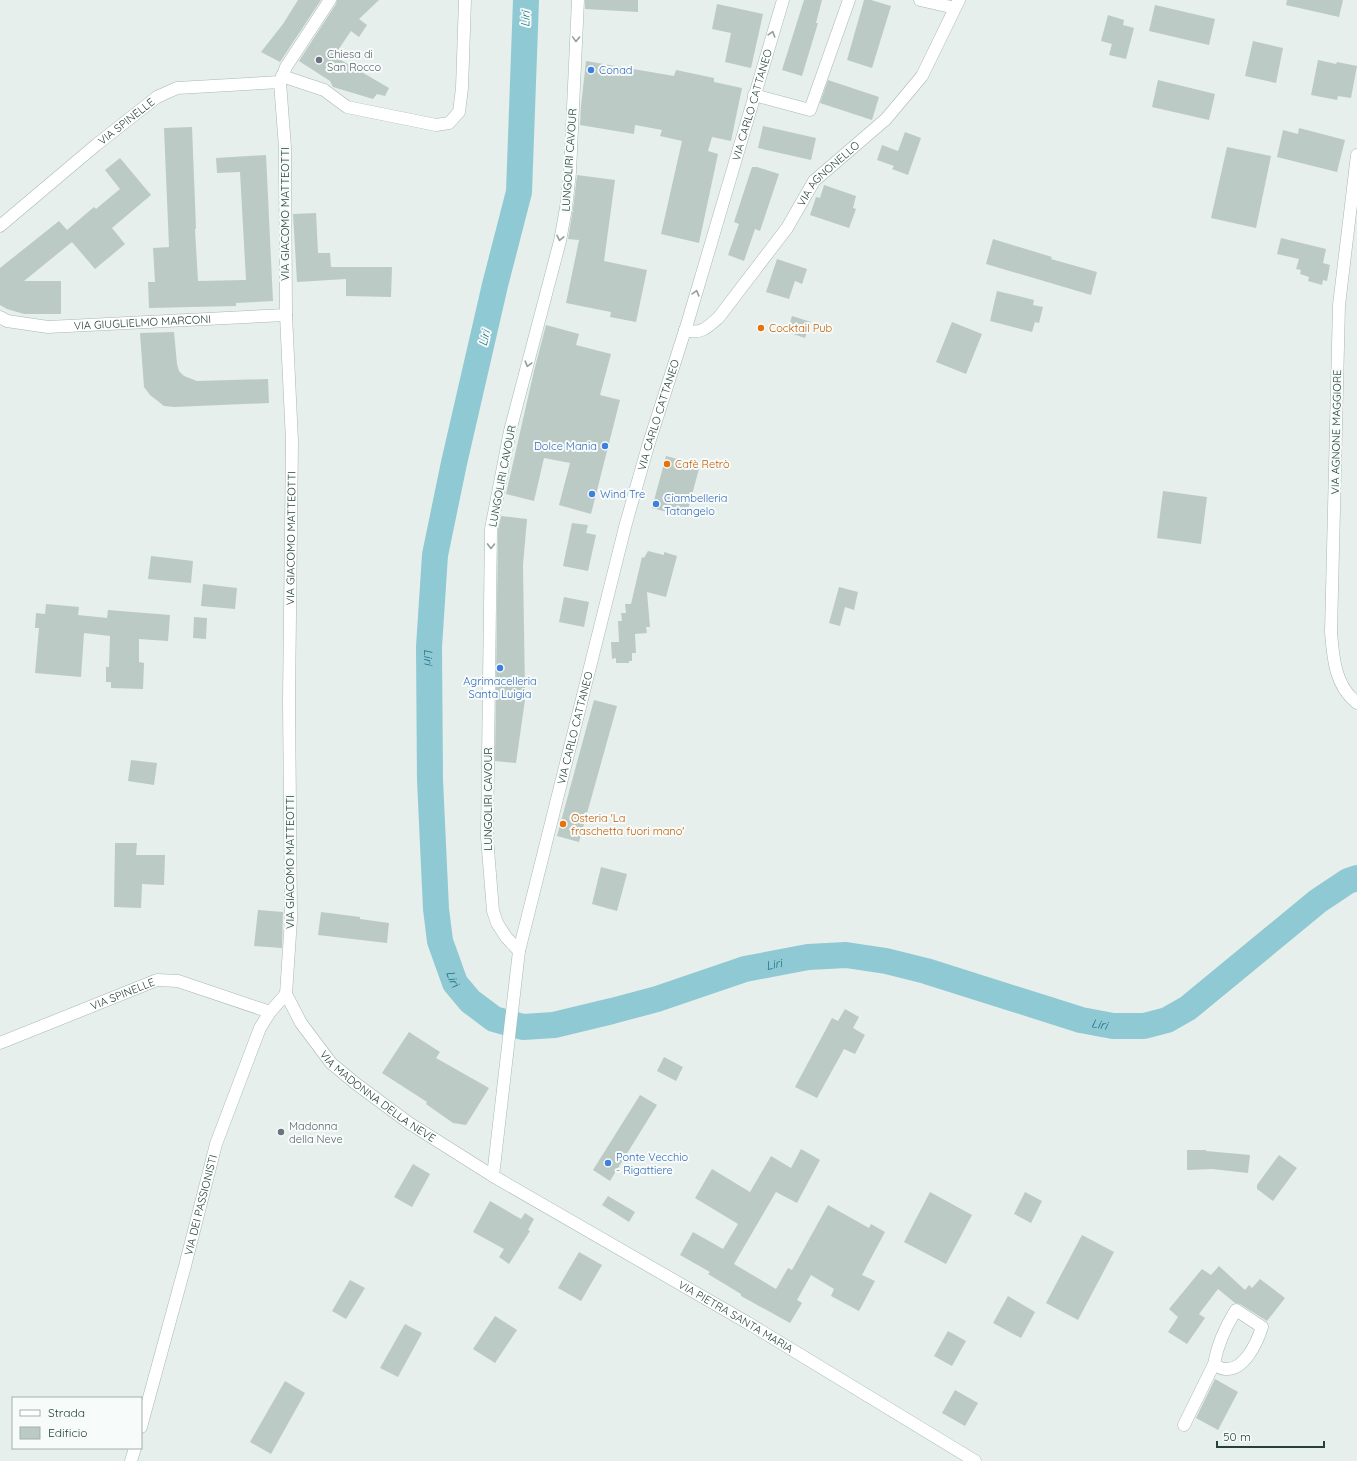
<svg xmlns="http://www.w3.org/2000/svg" width="1357" height="1461" font-family="Quicksand,sans-serif">
<style>
.lines{fill:none;stroke-linecap:round;stroke-linejoin:round}
.river{stroke:#8ec9d4;stroke-width:26}
.building{fill:#bbcac4}
.street-casing{stroke:#a8b8b2;stroke-width:13}
.secondary-casing{stroke:#a4bbb3;stroke-width:13}
.street{stroke:#fff;stroke-width:12}
.secondary{stroke:#fff;stroke-width:12}
.oneway{stroke:#92a09c}
.worship-dot{fill:#6b7280;stroke:#f7fbf9;stroke-width:1.5}
.shop-dot{fill:#3f7fe0;stroke:#f7fbf9;stroke-width:1.5}
.food-dot{fill:#e8710a;stroke:#f7fbf9;stroke-width:1.5}
.labels{text-anchor:middle;dominant-baseline:central;stroke-width:4;stroke-linejoin:round;paint-order:stroke}
.worship-label{font-size:11px;fill:#5b616d;stroke:#f7fbf9;text-anchor:start}
.shop-label{font-size:11px;fill:#366cbe;stroke:#f7fbf9;text-anchor:start}
.street-label{font-size:11px;fill:#24423a;stroke:#f7fbf9}
.food-label{font-size:11px;fill:#c56008;stroke:#f7fbf9;text-anchor:start}
.water-label{font-size:12px;font-style:italic;fill:#1c6f80;stroke:#f7fbf9}
</style>
<rect width="100%" height="100%" fill="#e6efeb"/>
<g class="lines">
<path class="river" id="s1" d="M526 0 519 192 495 285 454 463 435 555 429 647 430 780 436 909 440 941 455 983 470 1001 494 1019 523 1027 554 1025 612 1011 657 999 745 969 808 957 846 955 886 961 926 971 1081 1020 1113 1026H1144L1167 1020 1188 1008 1318 901 1348 881 1357 878"/>
</g>
<g class="building">
<polygon points="298,0 321,0 280,62 261,52 283,24"/>
<polygon points="337,0 379,0 359,19 367,25 359,37 351,31 334,56 389,88 385,96 377,94 373,99 333,87 330,81 299,61 336,4"/>
<polygon points="585,0 638,0 638,12 585,9"/>
<polygon points="804,0 822,0 816,23 818,23 802,76 782,70"/>
<polygon points="864,0 871,0 891,6 872,68 847,60"/>
<polygon points="1287,0 1343,0 1339,17 1286,5"/>
<polygon points="717,4 763,14 751,68 725,62 731,33 712,29"/>
<polygon points="1155,5 1215,19 1209,45 1149,31"/>
<polygon points="1108,15 1124,20 1123,25 1134,28 1126,59 1109,55 1112,44 1101,41"/>
<polygon points="1253,41 1283,48 1276,83 1245,76"/>
<polygon points="1318,60 1336,64 1337,62 1357,66 1351,98 1338,96 1337,100 1311,95"/>
<polygon points="586,61 674,76 676,70 714,78 714,82 742,88 731,141 712,137 708,151 718,154 699,243 661,234 682,141 660,136 662,130 635,125 634,134 580,125 581,106"/>
<polygon points="828,80 879,97 872,120 820,103"/>
<polygon points="1158,80 1215,94 1209,120 1152,107"/>
<polygon points="763,126 816,138 811,160 758,148"/>
<polygon points="192,127 196,229 195,229 198,281 246,280 240,172 217,173 216,158 266,155 273,301 236,303 236,306 149,308 148,282 155,282 153,248 169,247 164,128"/>
<polygon points="1299,128 1345,140 1337,172 1277,157 1283,130 1298,134"/>
<polygon points="905,132 921,138 908,175 892,169 894,166 877,160 882,145 898,151"/>
<polygon points="1227,147 1271,156 1256,228 1211,218"/>
<polygon points="120,158 151,195 112,228 125,244 95,269 72,242 24,281 61,281 61,314 24,314 7,309 0,305 0,268 59,221 67,230 94,207 96,209 120,189 105,170"/>
<polygon points="752,167 757,167 779,174 760,231 755,229 744,261 728,255 739,224 734,222"/>
<polygon points="577,175 615,180 604,261 647,270 636,322 610,317 611,312 566,303 579,240 568,239 573,209"/>
<polygon points="824,185 856,196 853,208 856,209 849,228 810,215 816,197 820,198"/>
<polygon points="316,213 318,253 330,253 331,267 392,267 391,297 346,296 346,279 297,282 293,214"/>
<polygon points="1281,238 1326,249 1323,263 1330,265 1327,281 1323,280 1322,285 1308,281 1309,277 1300,274 1301,270 1296,269 1299,259 1277,254"/>
<polygon points="993,239 1052,257 1051,259 1097,272 1091,295 986,264"/>
<polygon points="777,259 807,269 802,284 795,281 789,299 766,292"/>
<polygon points="997,291 1034,300 1033,305 1043,307 1039,323 1035,322 1032,332 990,321"/>
<polygon points="792,316 811,322 805,338 787,332"/>
<polygon points="952,322 982,334 966,374 936,362"/>
<polygon points="546,325 579,334 576,345 611,354 600,395 620,400 591,514 559,505 570,463 544,458 534,501 506,494 534,371"/>
<polygon points="174,332 177,364 179,371 184,376 197,381 268,379 269,403 174,407 164,406 150,395 144,387 140,333"/>
<polygon points="666,456 700,465 686,517 652,508"/>
<polygon points="1163,491 1207,497 1201,544 1157,538"/>
<polygon points="501,516 527,519 523,565 525,693 526,693 516,763 495,761 498,530"/>
<polygon points="572,523 588,525 586,533 596,535 588,571 563,566"/>
<polygon points="648,551 664,555 664,552 677,556 666,597 647,592 650,627 646,627 647,633 635,634 636,653 632,653 632,661 629,661 629,663 616,663 616,658 612,659 611,642 619,642 618,621 622,621 621,613 626,613 625,604 631,604 642,557 644,558"/>
<polygon points="151,556 193,561 191,583 148,579"/>
<polygon points="203,584 237,588 235,609 201,606"/>
<polygon points="839,587 858,592 854,610 845,607 840,626 829,623"/>
<polygon points="564,597 589,602 584,627 559,622"/>
<polygon points="46,604 79,607 78,615 107,618 108,610 170,615 168,641 139,639 139,662 144,663 143,689 111,688 111,682 106,682 106,667 109,667 110,636 84,633 81,677 35,673 39,628 35,628 36,613 45,614"/>
<polygon points="194,617 207,618 206,639 193,638"/>
<polygon points="594,700 617,706 579,842 557,836"/>
<polygon points="131,760 157,763 154,785 128,781"/>
<polygon points="115,843 137,843 136,855 165,855 164,885 142,884 141,908 114,907"/>
<polygon points="601,867 627,874 617,911 592,904"/>
<polygon points="258,910 283,912 282,948 254,946"/>
<polygon points="321,912 360,917 360,919 389,923 387,943 318,935"/>
<polygon points="845,1009 859,1017 853,1028 865,1035 855,1054 844,1049 817,1098 795,1087 832,1018 838,1021"/>
<polygon points="409,1032 440,1052 436,1058 489,1088 466,1125 453,1123 426,1104 427,1102 382,1073"/>
<polygon points="664,1057 683,1067 676,1081 657,1071"/>
<polygon points="640,1095 657,1105 610,1181 593,1170"/>
<polygon points="801,1149 820,1160 797,1203 776,1192 734,1264 776,1289 788,1268 792,1270 828,1205 869,1228 871,1224 885,1232 862,1275 875,1281 859,1311 831,1296 834,1289 811,1275 797,1300 802,1303 790,1323 741,1296 741,1294 708,1274 710,1272 680,1255 693,1232 723,1249 738,1224 695,1198 712,1169 750,1192 771,1156 791,1168"/>
<polygon points="1187,1150 1206,1150 1206,1151 1250,1155 1248,1173 1212,1169 1187,1170"/>
<polygon points="1279,1155 1297,1168 1273,1201 1257,1189 1257,1185"/>
<polygon points="413,1164 430,1174 412,1207 394,1197"/>
<polygon points="930,1192 972,1215 946,1264 904,1242"/>
<polygon points="1025,1192 1042,1201 1031,1223 1014,1214"/>
<polygon points="608,1196 635,1212 629,1222 602,1205"/>
<polygon points="490,1201 521,1219 525,1213 534,1219 528,1230 530,1231 509,1264 499,1257 504,1249 473,1232"/>
<polygon points="1082,1235 1114,1252 1078,1320 1046,1303"/>
<polygon points="579,1252 602,1265 581,1301 558,1288"/>
<polygon points="1219,1266 1245,1290 1249,1285 1252,1288 1260,1279 1285,1298 1267,1321 1240,1304 1235,1303 1218,1289 1199,1314 1205,1318 1187,1344 1168,1332 1178,1317 1169,1309 1202,1269 1211,1275"/>
<polygon points="350,1280 365,1288 346,1319 332,1311"/>
<polygon points="1008,1296 1035,1312 1021,1338 993,1323"/>
<polygon points="495,1316 517,1330 495,1363 473,1349"/>
<polygon points="405,1324 422,1333 398,1377 380,1368"/>
<polygon points="948,1331 966,1341 952,1366 934,1356"/>
<polygon points="1215,1379 1238,1392 1218,1430 1196,1418"/>
<polygon points="285,1381 305,1393 271,1454 250,1442"/>
<polygon points="955,1390 978,1403 965,1426 942,1413"/>
</g>
<g class="lines">
<g class="street-casing">
<g id="street">
<polyline points="920,0 955,8"/>
<polyline points="282,76 324,90 347,107 436,125 449,123 459,112 462,88 465,0"/>
<polyline points="754,95 810,110 849,0"/>
<path d="M1357 155 1339 305 1331 632C1333 658 1335 686 1357 703"/>
<path id="s2" d="M0 226 96 145 157 97 177 88 280 82"/>
<path id="s3" d="M0 317 7 321 48 327 286 315"/>
<path id="s4" d="M685 330C701 335 708 327 719 317L787 228 814 181 886 119 922 76 959 0"/>
<path id="s5" d="M519 951 625 527 648 446 688 321 783 0"/>
<path id="s6" d="M286 994 291 919 289 701 292 441 286 315 285 148 280 82 286 67 330 0"/>
<path id="s7" d="M286 994 301 1023 331 1063 355 1083 409 1123 493 1176"/>
<path id="s8" d="M0 1043 157 980 178 981 270 1012"/>
<path d="M1184 1425 1214 1364C1217 1366 1221 1369 1225 1369 1244 1371 1257 1343 1262 1327L1236 1310C1226 1326 1217 1346 1214 1364"/>
<path id="s9" d="M141 1427 185 1266 216 1144 260 1028 270 1012 286 994"/>
<polyline points="131,1461 135,1448"/>
</g>
</g>
<g class="secondary-casing">
<g id="secondary">
<path id="s10" d="M578 0 570 172 566 208 560 241 510 431 491 529 487 837 493 911 497 923 506 937 519 951 493 1176 748 1323 975 1461"/>
</g>
</g>
<use href="#street" class="street"/>
<use href="#secondary" class="secondary"/>
</g>
<defs><path id="oneway-chevron" d="M-2-3.5L2.5 0L-2 3.5" fill="none" stroke-width="1.6" stroke-linecap="round" stroke-linejoin="round"/></defs>
<g class="oneway">
<use href="#oneway-chevron" transform="translate(772 34) rotate(-73)"/>
<use href="#oneway-chevron" transform="translate(576 39) rotate(92)"/>
<use href="#oneway-chevron" transform="translate(560 238) rotate(102)"/>
<use href="#oneway-chevron" transform="translate(696 293) rotate(-74)"/>
<use href="#oneway-chevron" transform="translate(528 364) rotate(105)"/>
<use href="#oneway-chevron" transform="translate(491 546) rotate(91)"/>
</g>
<g class="worship-dot">
<circle cx="319" cy="60" r="4"/>
<circle cx="281" cy="1132" r="4"/>
</g>
<g class="shop-dot">
<circle cx="591" cy="70" r="4"/>
<circle cx="605" cy="446" r="4"/>
<circle cx="592" cy="494" r="4"/>
<circle cx="656" cy="504" r="4"/>
<circle cx="500" cy="668" r="4"/>
<circle cx="608" cy="1163" r="4"/>
</g>
<g class="food-dot">
<circle cx="761" cy="328" r="4"/>
<circle cx="667" cy="464" r="4"/>
<circle cx="563" cy="824" r="4"/>
</g>
<g class="labels">
<g class="worship-label">
<text x="327" y="54">Chiesa di<tspan x="327" dy="13">San Rocco</tspan></text>
<text x="289" y="1126">Madonna<tspan x="289" dy="13">della Neve</tspan></text>
</g>
<g class="shop-label">
<text x="599" y="70">Conad</text>
<text x="597" y="446" text-anchor="end">Dolce Mania</text>
<text x="600" y="494">Wind Tre</text>
<text x="664" y="498">Ciambelleria<tspan x="664" dy="13">Tatangelo</tspan></text>
<text x="500" y="681" text-anchor="middle">Agrimacelleria<tspan x="500" dy="13">Santa Luigia</tspan></text>
<text x="616" y="1157">Ponte Vecchio<tspan x="616" dy="13">- Rigattiere</tspan></text>
</g>
<g class="street-label">
<text stroke="none"><textPath href="#s5" startOffset="878">VIA CARLO CATTANEO</textPath></text>
<text stroke="none"><textPath href="#s2" startOffset="164">VIA SPINELLE</textPath></text>
<text transform="translate(569 160) rotate(-86)">LUNGOLIRI CAVOUR</text>
<text stroke="none"><textPath href="#s4" startOffset="220">VIA AGNONELLO</textPath></text>
<text transform="translate(285 214) rotate(-90)">VIA GIACOMO MATTEOTTI</text>
<text stroke="none"><textPath href="#s3" startOffset="144">VIA GIUGLIELMO MARCONI</textPath></text>
<text stroke="none"><textPath href="#s5" startOffset="554">VIA CARLO CATTANEO</textPath></text>
<text transform="translate(1336 432) rotate(-89)">VIA AGNONE MAGGIORE</text>
<text transform="translate(502 476) rotate(-79)">LUNGOLIRI CAVOUR</text>
<text stroke="none"><textPath href="#s6" startOffset="456">VIA GIACOMO MATTEOTTI</textPath></text>
<text stroke="none"><textPath href="#s5" startOffset="230">VIA CARLO CATTANEO</textPath></text>
<text transform="translate(488 799) rotate(-90)">LUNGOLIRI CAVOUR</text>
<text transform="translate(290 862) rotate(-90)">VIA GIACOMO MATTEOTTI</text>
<text stroke="none"><textPath href="#s8" startOffset="132">VIA SPINELLE</textPath></text>
<text stroke="none"><textPath href="#s7" startOffset="140">VIA MADONNA DELLA NEVE</textPath></text>
<text stroke="none"><textPath href="#s9" startOffset="230">VIA DEI PASSIONISTI</textPath></text>
<text stroke="none"><textPath href="#s10" startOffset="1476">VIA PIETRA SANTA MARIA</textPath></text>
</g>
<g class="food-label">
<text x="769" y="328">Cocktail Pub</text>
<text x="675" y="464">Cafè Retrò</text>
<text x="571" y="818">Osteria 'La<tspan x="571" dy="13">fraschetta fuori mano'</tspan></text>
</g>
<g class="water-label">
<text transform="translate(525 19) rotate(-88)">Liri</text>
<text transform="translate(484 338) rotate(-77)">Liri</text>
<text stroke="none"><textPath href="#s1" startOffset="667">Liri</textPath></text>
<text stroke="none"><textPath href="#s1" startOffset="1339">Liri</textPath></text>
<text stroke="none"><textPath href="#s1" startOffset="991">Liri</textPath></text>
<text stroke="none"><textPath href="#s1" startOffset="1675">Liri</textPath></text>
</g>
</g>
<rect x="12" y="1397" width="130" height="52" fill="#f7fbf9" stroke="#a3b1ad"/>
<rect x="20" y="1410" width="20" height="6" fill="#ffffff" stroke="#a3b1ad"/>
<text x="48" y="1417" font-size="12" fill="#24423a">Strada</text>
<rect x="20" y="1427" width="20" height="12" fill="#bbcac4" stroke="#a3b1ad"/>
<text x="48" y="1437" font-size="12" fill="#24423a">Edificio</text>
<path d="M1217 1441v6h107v-6" fill="none" stroke="#24423a" stroke-width="2"/>
<text x="1223" y="1441" font-size="12" fill="#24423a" stroke="#f7fbf9" stroke-width="3" paint-order="stroke">50 m</text>
</svg>
